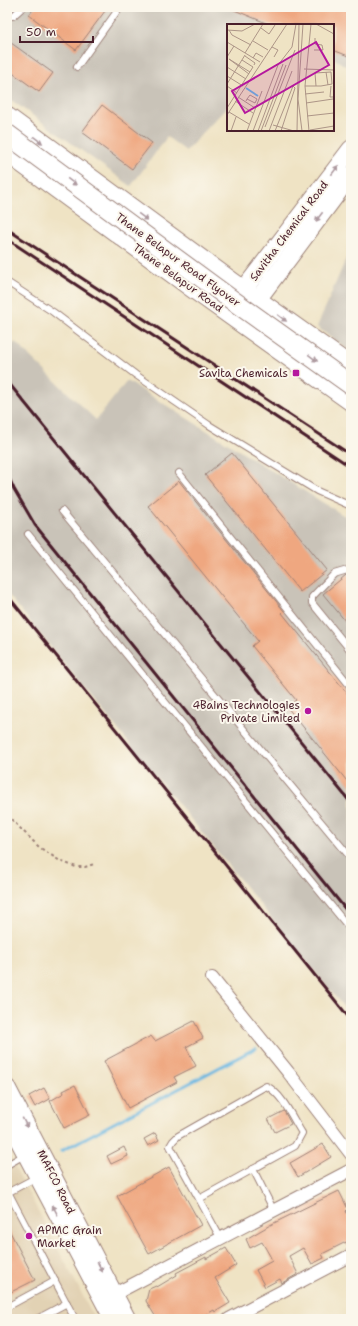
<svg xmlns="http://www.w3.org/2000/svg" width="358" height="1326" font-family="'Shantell Sans',sans-serif">
<style>
.built{fill:#e2d2b4}
.industrial{fill:#c9c3b8}
.lines{fill:none;stroke-linecap:round;stroke-linejoin:round}
.stream{stroke:#66b6e1;stroke-width:3}
.building{fill:#efa780}
.lane-casing{stroke:#9c8178;stroke-width:8}
.street-casing{stroke:#9c8178;stroke-width:14}
.secondary-casing{stroke:#9c8178;stroke-width:19}
.primary-casing{stroke:#9c8178;stroke-width:21}
.path{stroke:#9c8178;stroke-width:2;stroke-dasharray:3 3;stroke-linecap:butt}
.lane{stroke:#fff;stroke-width:6}
.street{stroke:#fff;stroke-width:12}
.secondary{stroke:#fff;stroke-width:17}
.primary{stroke:#fff;stroke-width:19}
.rail{stroke:#4a1f2b;stroke-width:3}
.primary-bridge-casing{stroke:#9c8178;stroke-width:21;stroke-linecap:butt}
.primary-bridge{stroke:#fff;stroke-width:19}
.oneway{fill:#ae9aa0}
.poi-dot{fill:#b5179e;stroke:#fbf7ec;stroke-width:1.5}
.labels{text-anchor:middle;dominant-baseline:central;stroke-width:4;stroke-linejoin:round;paint-order:stroke}
.street-label{font-size:11px;fill:#4a1f2b;stroke:#fbf7ec}
.poi-label{font-size:11px;fill:#4a1f2b;stroke:#fbf7ec;text-anchor:end}
.inset-river{fill:none;stroke:#66b6e1;stroke-width:2}
.inset-road{fill:none;stroke:#ad9587;stroke-width:1}
.view{fill:#b5179e;fill-opacity:0.15;stroke:#b5179e;stroke-width:2}
.inset-edge{fill:none;stroke:#4a1f2b;stroke-width:2}
</style>
<rect width="100%" height="100%" fill="#fbf7ec"/>
<filter id="ink" filterUnits="userSpaceOnUse"><feTurbulence type="fractalNoise" baseFrequency=".025" numOctaves="2"/><feDisplacementMap in="SourceGraphic" scale="8" xChannelSelector="R" yChannelSelector="G"/><feConvolveMatrix kernelMatrix="1 2 1 2 8 2 1 2 1" color-interpolation-filters="sRGB"/></filter>
<filter id="wash" filterUnits="userSpaceOnUse"><feTurbulence type="fractalNoise" baseFrequency=".012" numOctaves="4" result="noise"/><feDisplacementMap in="SourceGraphic" scale="16" xChannelSelector="R" yChannelSelector="G"/><feGaussianBlur stdDeviation="0.9" result="paint"/><feColorMatrix in="noise" values="0 0 0 0 0 0 0 0 0 0 0 0 0 0 0 0 0 1.4 0 .05"/><feComposite in="paint" operator="in"/></filter>
<g filter="url(#wash)">
<rect width="100%" height="100%" fill="#efe3c4"/>
<polygon class="built" points="7,1152 95,1319 7,1319"/>
<g class="industrial">
<polygon points="7,7 351,7 351,69 333,58 333,25 228,25 228,106 186,151 167,137 131,186 7,97"/>
<polygon points="351,247 351,352 317,327"/>
<polygon points="15,342 96,420 127,381 351,520 351,1016 7,593 7,351"/>
</g>
<g class="lines">
<polyline class="stream" points="61,1151 256,1048"/>
</g>
<g id="blocks">
<g class="building">
<polygon points="35,7 108,7 76,50 29,15"/>
<polygon points="227,7 351,7 351,57 333,50 333,25 271,25"/>
<polygon points="7,40 53,73 39,92 7,69"/>
<polygon points="102,105 152,143 132,169 82,132"/>
<polygon points="232,453 327,570 300,592 205,475"/>
<polygon points="179,481 284,611 282,613 351,698 351,786 287,707 296,700 252,646 258,641 148,506"/>
<polygon points="351,574 351,628 323,594 346,575"/>
<polygon points="194,1021 203,1038 186,1047 196,1066 174,1077 177,1082 128,1108 104,1061 151,1036 155,1041"/>
<polygon points="75,1085 90,1115 64,1128 50,1101 64,1093 63,1091"/>
<polygon points="44,1088 50,1099 35,1107 29,1096"/>
<polygon points="284,1111 291,1124 275,1132 268,1119"/>
<polygon points="155,1133 159,1140 148,1146 144,1139"/>
<polygon points="323,1144 331,1157 298,1177 290,1163"/>
<polygon points="124,1147 128,1156 111,1164 107,1156"/>
<polygon points="169,1167 201,1225 149,1254 117,1196"/>
<polygon points="339,1191 348,1209 346,1211 351,1221 351,1248 349,1248 346,1242 322,1254 324,1258 312,1264 303,1248 289,1256 298,1274 282,1283 280,1279 265,1287 256,1270 272,1261 270,1256 262,1242 250,1248 246,1239 272,1224"/>
<polygon points="7,1226 35,1280 7,1294"/>
<polygon points="226,1248 236,1265 215,1278 230,1303 215,1312 214,1310 198,1319 157,1319 146,1301 149,1289 156,1286 157,1287 177,1275 176,1273 206,1257 206,1259"/>
</g>
</g>
</g>
<g filter="url(#ink)">
<use href="#blocks" fill-opacity="0" stroke="#9c8178" stroke-width="1"/>
<g class="lines">
<g class="lane-casing">
<g id="lane">
<polyline points="7,16 13,16 23,7"/>
<polyline points="77,67 120,7"/>
<polyline points="7,282 53,312 136,375 209,425 317,491 351,506"/>
<polyline points="179,473 351,687"/>
<polyline points="62,511 351,858"/>
<polyline points="28,534 351,930"/>
<polyline points="351,569 334,574 312,597 312,603 351,651"/>
<polyline points="7,1165 26,1154"/>
<polyline points="253,1169 274,1211"/>
<polyline points="7,1190 75,1319"/>
<polyline points="7,1193 37,1177"/>
<path d="M199 1199 295 1146 302 1133C293 1119 282 1093 266 1086L178 1136 173 1141 170 1146C187 1177 204 1208 221 1239"/>
<polyline points="7,1307 55,1281"/>
<polyline points="37,1319 67,1303"/>
</g>
</g>
<g class="street-casing">
<g id="street">
<polyline points="212,978 288,1072 351,1154"/>
<polyline points="107,1298 351,1170"/>
<polyline points="229,1319 351,1255"/>
</g>
</g>
<g class="secondary-casing">
<g id="secondary">
<polyline points="235,301 351,149"/>
<polyline points="249,311 351,175"/>
<polyline points="7,1088 127,1319"/>
<polyline points="7,1118 113,1319"/>
</g>
</g>
<g class="primary-casing">
<g id="primary">
<polyline points="7,117 232,282 351,367"/>
<polyline points="7,152 194,289 351,401"/>
</g>
</g>
<polyline class="path" points="7,815 39,847 60,861 76,867 85,867 94,864"/>
<use href="#lane" class="lane"/>
<use href="#street" class="street"/>
<use href="#secondary" class="secondary"/>
<use href="#primary" class="primary"/>
<g class="rail">
<polyline points="7,229 351,455"/>
<polyline points="7,239 351,467"/>
<polyline points="7,381 351,803"/>
<polyline points="7,474 14,489 35,525 351,916"/>
<polyline points="7,595 351,1020"/>
</g>
<g class="primary-bridge-casing">
<polyline id="primary-bridge" points="7,134 228,297 351,385"/>
</g>
<use href="#primary-bridge" class="primary-bridge"/>
</g>
<defs><path id="oneway-solid" d="M-6-.8H1V-3.2L6.5 0L1 3.2V.8H-6Z"/></defs>
<g class="oneway">
<use href="#oneway-solid" transform="translate(38 140) rotate(36)"/>
<use href="#oneway-solid" transform="translate(335 170) rotate(-53)"/>
<use href="#oneway-solid" transform="translate(72 182) rotate(36)"/>
<use href="#oneway-solid" transform="translate(143 217) rotate(36)"/>
<use href="#oneway-solid" transform="translate(319 217) rotate(127)"/>
<use href="#oneway-solid" transform="translate(282 318) rotate(36)"/>
<use href="#oneway-solid" transform="translate(313 358) rotate(36)"/>
<use href="#oneway-solid" transform="translate(25 1123) rotate(63)"/>
<use href="#oneway-solid" transform="translate(55 1210) rotate(-118)"/>
<use href="#oneway-solid" transform="translate(100 1267) rotate(63)"/>
</g>
</g>
<g class="poi-dot">
<rect x="292" y="369" width="8" height="8" rx="2"/>
<circle cx="308" cy="711" r="4"/>
<circle cx="29" cy="1236" r="4"/>
</g>
<g class="labels">
<g class="street-label">
<text transform="translate(289 231) rotate(-53)">Savitha Chemical Road</text>
<text transform="translate(178 260) rotate(36)">Thane Belapur Road Flyover</text>
<text transform="translate(178 278) rotate(36)">Thane Belapur Road</text>
<text transform="translate(56 1182) rotate(63)">MAFCO Road</text>
</g>
<g class="poi-label">
<text x="288" y="373">Savita Chemicals</text>
<text x="300" y="705">4Bains Technologies<tspan x="300" dy="13">Private Limited</tspan></text>
<text x="37" y="1230" text-anchor="start">APMC Grain<tspan x="37" dy="13">Market</tspan></text>
</g>
</g>
<g transform="translate(227 24)">
<rect width="107" height="107" fill="#efe3c4"/>
<path class="inset-river" d="M19 64 31 72"/>
<path class="inset-road" d="M89 0 107 10M34 4 42 10 48 1M0 6 15 7 28 0M2 6 5 11 24 21M26 17 41 26M0 18 33 38M45 23 51 26 47 33M87 26H96L95 21 88 20V14M18 29 36 0M18 32 28 39 27 41M0 33 7 22M26 34 29 29 36 33M0 43 19 55M77 45 107 46M99 48 101 61M22 50 2 35 23 48M0 52 16 62M0 60 18 31M0 62 10 69M78 62H94L105 60 104 48 88 49 89 62M104 62 103 73H107M78 70 97 68M11 73 28 84M8 77 26 89M19 77 20 75 23 71 30 75 28 79 20 75M79 79 106 75M0 84 26 43 15 36M2 88 22 100M0 91 60 0M80 92 107 89M46 101 67 107M38 103 68 26M83 106 107 102M4 107 9 93M20 107 35 67M26 107 51 41 65 23 69 0M31 107 56 40M34 107 59 41M42 107 65 47M48 107 66 62M54 107 68 64 66 62M70 107 72 0M75 107 71 75 76 0M82 107 78 62 84 0"/>
<path class="view" d="M89 18 102 41 18 89 5 67Z"/>
<rect width="107" height="107" class="inset-edge"/>
</g>
<rect width="358" height="1326" fill="none" stroke="#fbf7ec" stroke-width="24"/>
<path d="M20 36v6h73v-6" fill="none" stroke="#4a1f2b" stroke-width="2"/>
<text x="26" y="36" font-size="12" fill="#4a1f2b" stroke="#fbf7ec" stroke-width="3" paint-order="stroke">50 m</text>
</svg>
